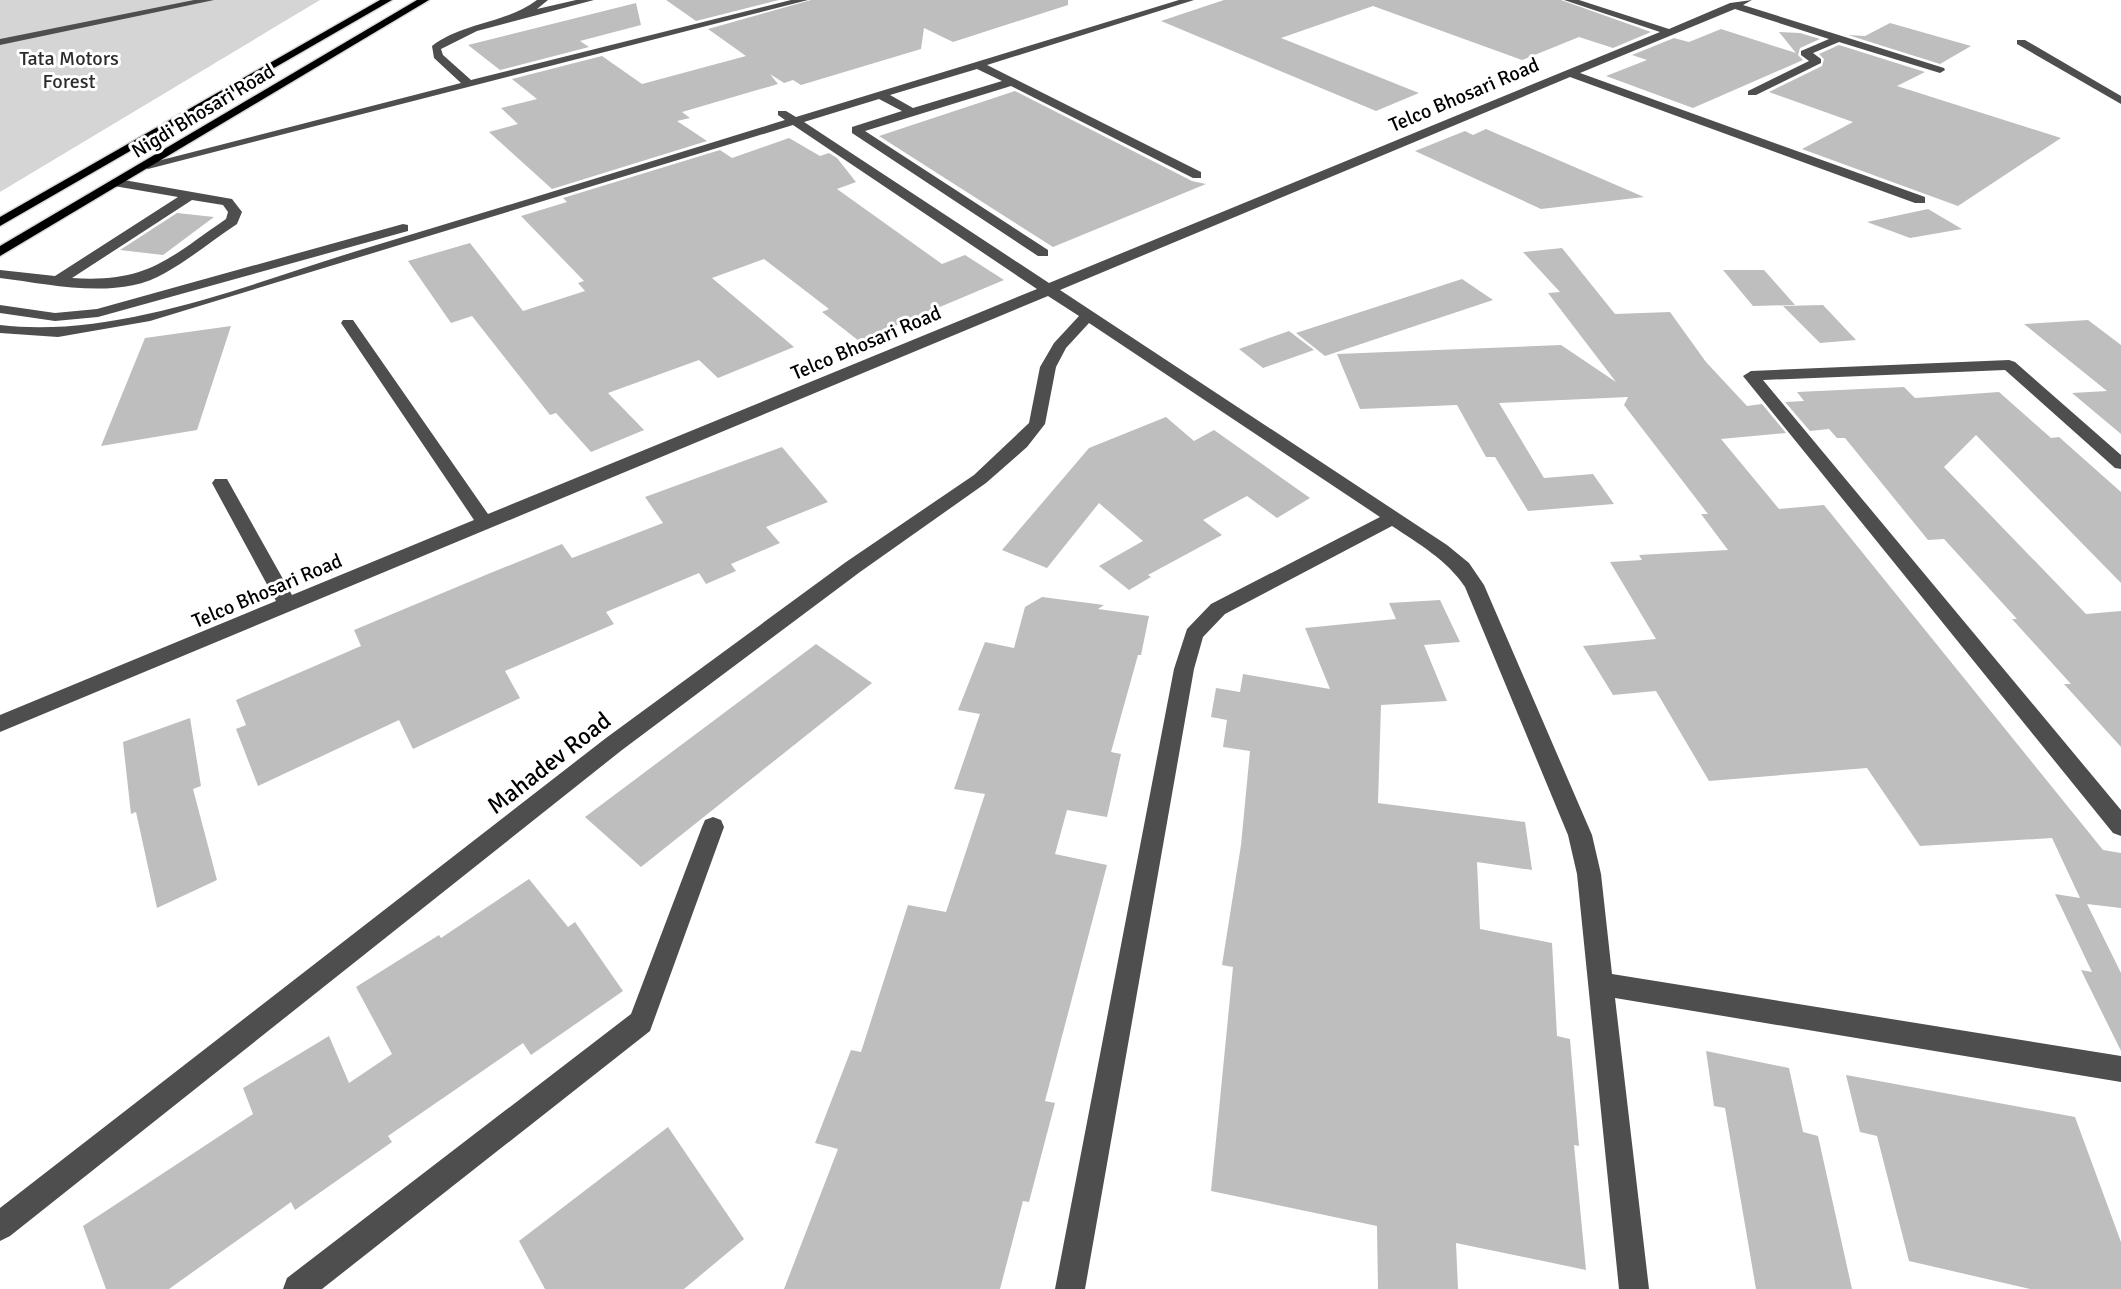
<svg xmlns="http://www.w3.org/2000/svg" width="2121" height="1289" font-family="Signika,sans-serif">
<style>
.green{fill:#d5d5d5}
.building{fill:#bebebe}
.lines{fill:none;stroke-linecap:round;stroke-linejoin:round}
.major-casing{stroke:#dbdbdb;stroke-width:3}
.minor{fill:#4e4e4e;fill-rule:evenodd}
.major{fill:#000;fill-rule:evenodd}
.labels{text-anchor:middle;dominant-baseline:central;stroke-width:6;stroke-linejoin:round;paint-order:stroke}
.far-park-label{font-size:20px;fill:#2c2c2c;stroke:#fff}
.far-street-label{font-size:20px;fill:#000;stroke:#fff}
.street-label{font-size:24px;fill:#000;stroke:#fff}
</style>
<rect width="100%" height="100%" fill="#fff"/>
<polygon class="green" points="0,0 320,0 0,192"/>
<g class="building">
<polygon points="666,0 779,0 696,21"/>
<polygon points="811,0 1068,0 1068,5 953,42 924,28 921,49 801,85 793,80 784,83 770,74 778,84 682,112 690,118 677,121 707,141 552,189 489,132 518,124 501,108 537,99 512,79 602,56 642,84 746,56 708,29"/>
<polygon points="1224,0 1561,0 1651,32 1613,48 1579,37 1522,60 1373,6 1281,38 1419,93 1376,111 1161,21"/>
<polygon points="636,3 641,25 580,41 589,47 500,70 468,45"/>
<polygon points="1890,23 1971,46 1940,64 1848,35 1865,36"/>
<polygon points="1721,29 1796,53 1779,32 1800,33 1820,39 1800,48 1798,55 1803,60 1693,108 1606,76 1647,60 1632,55 1674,38 1689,42"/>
<polygon points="1839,45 1925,72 1897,86 2061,138 1958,206 1802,149 1853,122 1769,92 1822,66 1824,59 1819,54"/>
<polygon points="1015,91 1192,181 1206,184 1053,247 879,136"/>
<polygon points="1486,129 1644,197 1541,209 1415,151 1465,131 1473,135"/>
<polygon points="789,138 820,156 829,153 837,158 856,182 837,189 942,264 965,255 1004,280 859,341 822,312 829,309 764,259 712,278 794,347 718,378 699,360 608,393 644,430 591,452 556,413 550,415 472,316 451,323 408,261 470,243 523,311 585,291 578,283 584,281 521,216 567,202 563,198 720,150 732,158"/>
<polygon points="1928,209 1962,229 1910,238 1867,222"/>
<polygon points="177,213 214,217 163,255 120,250"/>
<polygon points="1562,248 1615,314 1670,312 1706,362 1747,406 1762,404 1786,433 1721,439 1779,509 1824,505 2103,850 2121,853 2121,908 2087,904 2121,973 2121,1051 2081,970 2092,972 2055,894 2080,898 2052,838 1920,846 1867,768 1709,781 1656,691 1613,695 1583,646 1656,639 1610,562 1642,560 1639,555 1728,550 1701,514 1708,514 1624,405 1628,397 1499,403 1544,478 1593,474 1614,504 1528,511 1495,457 1486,457 1457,405 1360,409 1337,354 1561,345 1616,382 1548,293 1560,292 1523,252"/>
<polygon points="1723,270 1764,270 1795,305 1753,306"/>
<polygon points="1462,279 1493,300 1325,356 1296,333"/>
<polygon points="1823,305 1856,340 1820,343 1783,306"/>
<polygon points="2088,320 2121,345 2121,434 2072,393 2107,391 2024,324"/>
<polygon points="231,326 197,430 101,446 145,338"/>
<polygon points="1289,331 1314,350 1263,368 1239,349"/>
<polygon points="1904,387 1915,398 1999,392 2051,438 2059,437 2121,492 2121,583 1976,435 1944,467 2086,614 2121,611 2121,747 2064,684 2071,684 2012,619 2017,619 1944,539 1928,540 1845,438 1837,438 1829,429 1810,431 1785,402 1804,401 1797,392"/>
<polygon points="1166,417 1194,441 1214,430 1310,498 1277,518 1247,496 1203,520 1222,535 1148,575 1151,577 1129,590 1099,566 1143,541 1099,503 1047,568 1002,550 1089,448"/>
<polygon points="782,447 828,502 766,527 780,543 731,564 736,571 706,584 699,573 606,612 614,624 505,671 520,698 413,749 399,720 258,786 236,729 246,725 236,700 361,646 354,630 488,574 562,544 572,558 663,523 645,497"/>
<polygon points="1042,597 1104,605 1098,609 1149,616 1141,655 1138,655 1111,752 1121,754 1107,817 1067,810 1055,854 1107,865 1045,1101 1055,1103 1029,1202 1023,1201 1000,1289 784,1289 838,1149 815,1143 851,1050 861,1052 908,905 946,912 985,794 954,789 980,714 958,710 985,642 1014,648 1025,607"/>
<polygon points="1440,600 1460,642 1424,645 1447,701 1381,705 1378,803 1525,822 1532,870 1477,862 1480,929 1552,943 1557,1036 1570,1039 1579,1146 1574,1145 1586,1270 1456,1243 1458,1289 1378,1289 1377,1226 1211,1191 1233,967 1222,965 1241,845 1250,751 1223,747 1227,720 1211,717 1216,688 1240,692 1243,674 1330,689 1305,628 1396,619 1389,603"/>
<polygon points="816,644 872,683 641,867 585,817"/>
<polygon points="190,718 201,786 193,789 217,880 157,908 136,812 131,814 123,742"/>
<polygon points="529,879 568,927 575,922 623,991 531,1055 523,1043 388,1136 392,1142 295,1210 291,1202 169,1289 106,1289 83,1226 253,1114 243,1088 329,1036 349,1083 392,1054 356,987 439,935 441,938"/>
<polygon points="1706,1051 1789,1068 1803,1132 1818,1136 1852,1289 1756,1289 1725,1108 1714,1106"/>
<polygon points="1846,1075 2075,1117 2121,1242 2121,1289 2030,1289 1909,1261 1877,1136 1860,1132"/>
<polygon points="668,1127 744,1239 684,1289 545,1289 519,1241"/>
</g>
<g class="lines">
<g class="major-casing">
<g id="major">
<polygon points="380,0 392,0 0,226 0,217"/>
<polygon points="417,0 429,0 0,256 0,246"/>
</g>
</g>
<g class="minor">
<polygon points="194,0 214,0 0,45 0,39"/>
<path d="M537 0H548L537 9 576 0H594L477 31 441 49 443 55 471 80 791 0H808L148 169 142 165 461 83 434 58 432 46C463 22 505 24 537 0Z"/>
<path d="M1179 0H1194L987 65 1201 172V178H1193L1011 86 865 131 1048 250V256H1038L852 133V127L902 111 879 99 804 122 1049 283 1660 32 1564 0H1579L1669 29 1730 3 1752 0 1743 5 1944 68 1945 70 1940 73 1839 42 1813 53 1821 59V63L1756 95H1748V91L1809 61 1801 55V51L1829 39 1735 9 1580 73 1925 197V203H1915L1570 77 1060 290 1447 545 1469 563 1484 585 1592 835 1601 874 1612 974 2121 1056V1082L1615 998 1649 1289H1619L1577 874 1568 835 1465 587C1447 560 1419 544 1392 526L1225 614 1203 637 1194 669 1085 1289H1055L1174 669 1187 629 1211 604 1380 517 1089 323 1066 348 1056 367 1045 424 1027 447 986 483 860 572 622 750 10 1236 0 1241V1208L606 738 846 562 974 475 1029 423 1040 367 1054 343 1079 316 1048 296 0 732V715L276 601 212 483 215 479H227L292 595 474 520 341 323 343 320H353L488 514 1037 289 793 125 150 321 58 337 0 333V325C117 339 249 284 360 250 502 207 644 164 785 120L778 115V111H786L796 117ZM977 69 1002 81 913 108 890 95Z"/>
<polygon points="2017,40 2025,40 2121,96 2121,104 2017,44"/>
<path d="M118 179 232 199 242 212 237 224C213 240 190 259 165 273 118 301 50 284 0 278V270L55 276 178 197 114 186 112 183ZM192 200 223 205 228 212 226 219C168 259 147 283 72 278Z"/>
<polygon points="403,224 408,225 408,231 98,317 55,321 0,313 0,305 55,313 97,309"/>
<polygon points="2009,360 2015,362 2121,455 2121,469 2115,468 2005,370 1763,380 2121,810 2121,836 2113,833 1743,376 1751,371"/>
<polygon points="713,817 721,820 724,827 650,1031 322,1289 283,1289 287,1278 631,1014 702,827 705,820"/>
</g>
<use href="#major" class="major"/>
</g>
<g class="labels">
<g class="far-park-label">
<text x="69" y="58">Tata Motors<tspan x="69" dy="23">Forest</tspan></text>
</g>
<g class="far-street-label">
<text transform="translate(1464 95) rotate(-23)">Telco Bhosari Road</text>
<text transform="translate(203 111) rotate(-31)">Nigdi Bhosari Road</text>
<text transform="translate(866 343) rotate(-23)">Telco Bhosari Road</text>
<text transform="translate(267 591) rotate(-23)">Telco Bhosari Road</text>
</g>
<g class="street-label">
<text transform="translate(549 763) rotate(-38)">Mahadev Road</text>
</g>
</g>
</svg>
